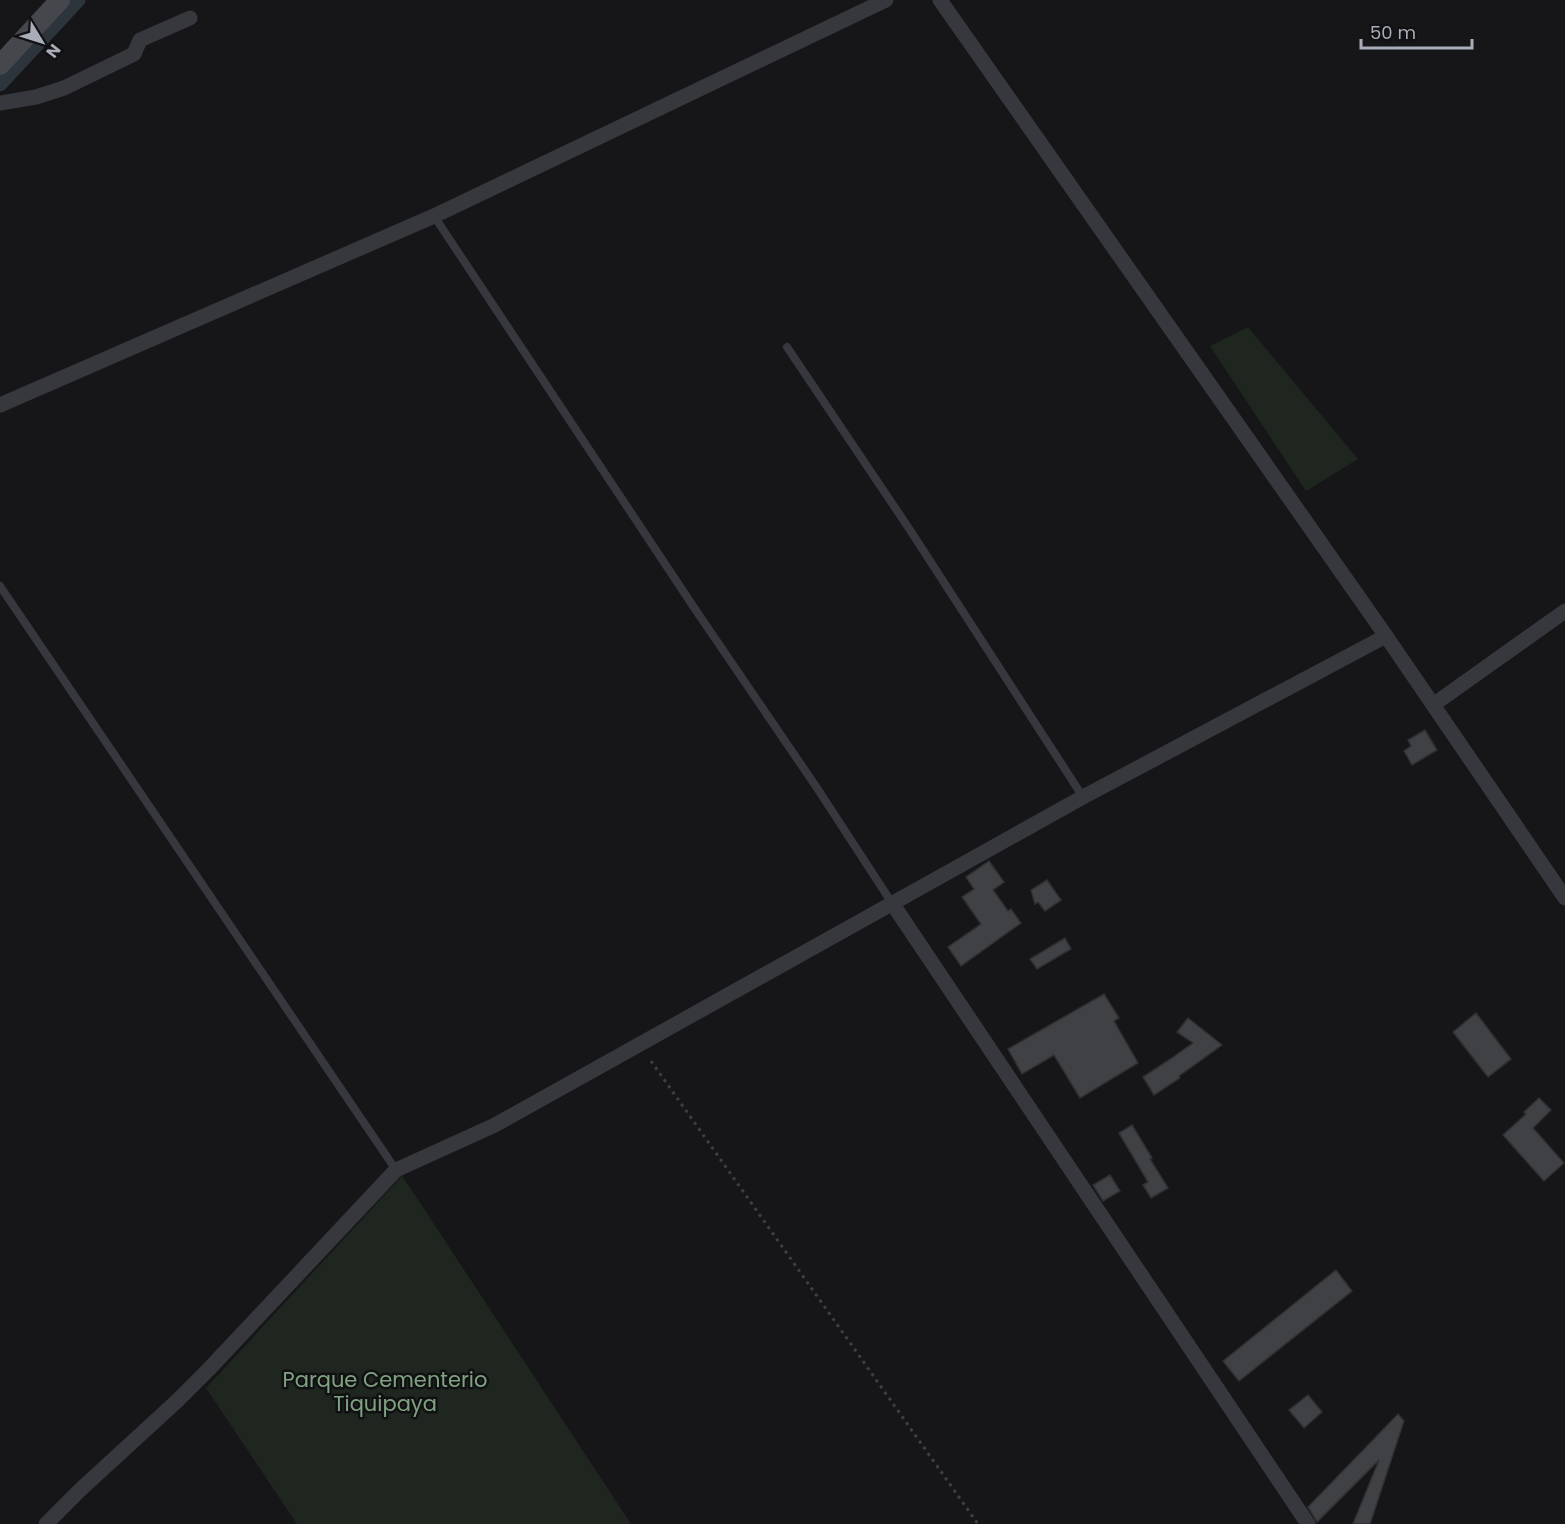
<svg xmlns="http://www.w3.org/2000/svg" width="1565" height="1524" font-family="Poppins,sans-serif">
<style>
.green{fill:#1e261f}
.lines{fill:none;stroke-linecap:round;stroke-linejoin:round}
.canal{stroke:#2c353c;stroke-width:15}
.building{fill:#404145;stroke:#303034;stroke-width:1.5}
.path{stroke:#3d3f44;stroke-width:3;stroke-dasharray:3 4.5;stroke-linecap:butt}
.lane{stroke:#37383d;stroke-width:8}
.street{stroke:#37383d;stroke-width:15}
.secondary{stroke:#45474d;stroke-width:20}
.labels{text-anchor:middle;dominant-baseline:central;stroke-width:5;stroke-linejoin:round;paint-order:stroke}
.park-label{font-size:21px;fill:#7fa381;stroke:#111113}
</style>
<rect width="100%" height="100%" fill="#161618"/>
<g class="green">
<polygon points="1248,327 1358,459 1306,491 1210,346"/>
<polygon points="402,1176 409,1186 631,1524 297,1524 206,1388"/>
</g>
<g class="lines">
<polyline class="canal" points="0,84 78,0"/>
</g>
<g class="building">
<polygon points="1425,730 1437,750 1412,765 1404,751 1411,746 1408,740"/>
<polygon points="989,861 1004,882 993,890 1008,911 1011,909 1021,923 961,966 948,947 981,924 962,897 974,889 966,877"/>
<polygon points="1047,880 1061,900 1045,911 1038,902 1035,904 1031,890"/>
<polygon points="1065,938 1071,949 1037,969 1030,959"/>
<polygon points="1104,994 1119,1018 1114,1021 1138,1063 1080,1098 1054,1055 1022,1074 1008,1049"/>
<polygon points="1476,1013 1511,1059 1488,1077 1453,1032"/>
<polygon points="1188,1018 1222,1045 1179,1076 1180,1078 1154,1095 1143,1077 1169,1060 1193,1043 1177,1032"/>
<polygon points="1539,1098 1551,1110 1533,1128 1564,1163 1544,1181 1503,1135 1526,1114 1524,1112"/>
<polygon points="1132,1125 1152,1158 1150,1159 1168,1188 1151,1198 1143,1185 1148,1182 1119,1133"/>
<polygon points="1110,1175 1120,1191 1103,1201 1093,1185"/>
<polygon points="1336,1270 1352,1291 1239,1381 1223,1361"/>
<polygon points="1308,1395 1322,1412 1304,1428 1289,1410"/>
<polygon points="1398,1414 1404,1421 1370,1524 1353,1524 1379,1460 1317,1522 1308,1507"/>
</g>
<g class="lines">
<polyline class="path" points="651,1061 978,1524"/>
<g class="lane">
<polyline points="434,216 695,609 817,788 892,903"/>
<polyline points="787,347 910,530 1083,797"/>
<polyline points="0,586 396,1170"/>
</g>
<g class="street">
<polyline points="940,0 1386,636 1565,898"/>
<polyline points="0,103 36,97 64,88 134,54 140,40 190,18"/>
<polyline points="0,405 434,216 886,0"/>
<polyline points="1433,705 1565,611"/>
<polyline points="892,903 1308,1524"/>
<polyline points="46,1524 80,1490 177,1401 210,1368 396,1170 495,1125 1083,797 1386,636"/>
</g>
<polyline class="secondary" points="0,65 60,0"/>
</g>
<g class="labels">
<g class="park-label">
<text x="385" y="1379">Parque Cementerio<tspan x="385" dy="24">Tiquipaya</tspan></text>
</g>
</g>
<g transform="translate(42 42) rotate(128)" stroke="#111113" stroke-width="4.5" paint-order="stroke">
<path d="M0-4.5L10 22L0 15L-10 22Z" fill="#a8adb8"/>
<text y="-9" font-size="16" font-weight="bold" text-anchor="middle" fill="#a8adb8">N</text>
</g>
<path d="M1361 39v9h111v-9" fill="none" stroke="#a8adb8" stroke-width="3"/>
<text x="1370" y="39" font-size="18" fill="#a8adb8" stroke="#111113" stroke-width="4.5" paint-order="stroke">50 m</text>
</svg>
